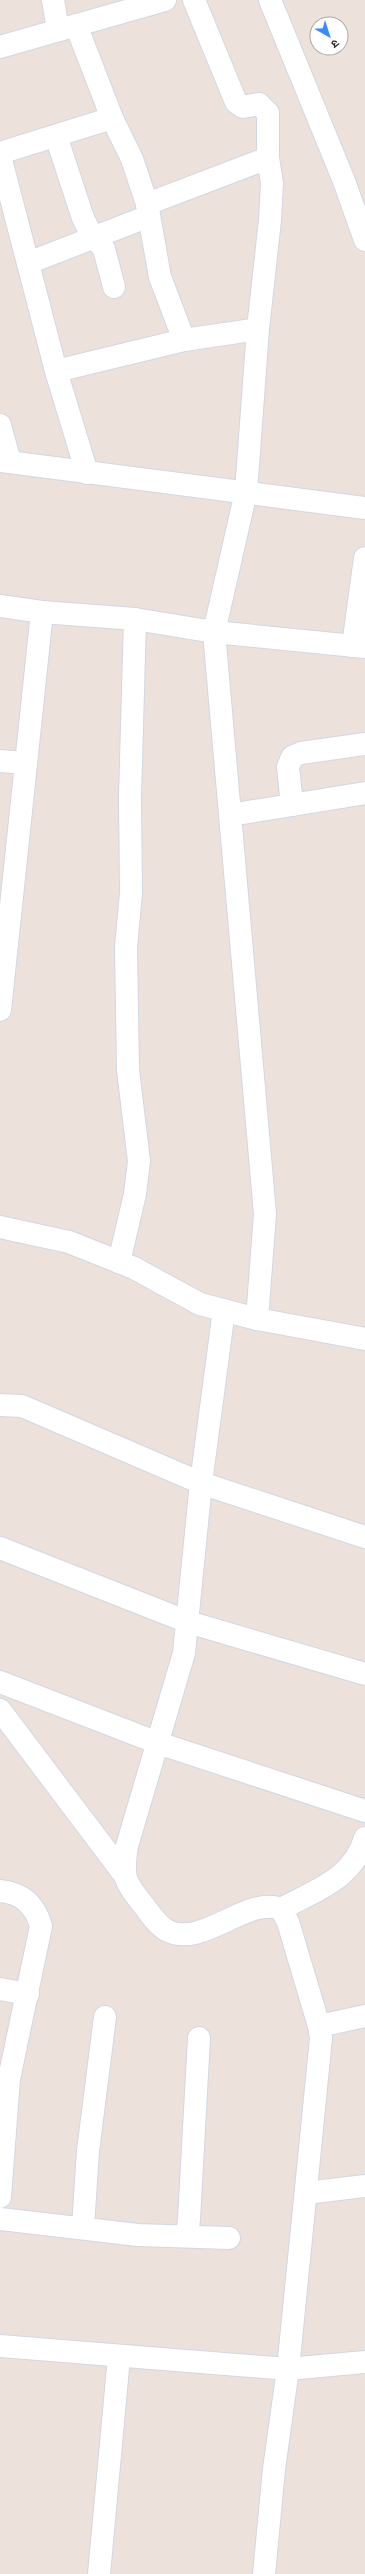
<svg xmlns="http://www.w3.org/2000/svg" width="365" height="2574" font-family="Montserrat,'Noto Sans Devanagari',sans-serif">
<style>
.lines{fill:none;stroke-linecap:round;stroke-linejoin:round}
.minor-casing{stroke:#d0d8e3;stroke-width:24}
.minor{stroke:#fff;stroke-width:22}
</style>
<rect width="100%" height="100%" fill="#ede1db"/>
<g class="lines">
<g class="minor-casing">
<g id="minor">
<polyline points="53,0 58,30"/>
<polyline points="194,0 236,102 243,107 259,104 268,113 268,158"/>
<polyline points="270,0 344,181 365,240"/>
<polyline points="76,25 112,118 132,159 147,204 160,277 184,340"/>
<polyline points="0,47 165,0"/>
<polyline points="56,136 83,218 90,232 104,249 114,287"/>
<polyline points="0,153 112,118"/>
<polyline points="0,156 56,371 87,473"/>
<polyline points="147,204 268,158 272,183 270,220 258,329 246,492 214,632 265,1214 257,1319"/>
<polyline points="28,263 149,216"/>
<polyline points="56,371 184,340 258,329"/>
<polyline points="0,425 10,462"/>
<polyline points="0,461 365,508"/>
<polyline points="0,606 42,612 135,619 214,632 365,647"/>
<polyline points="353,646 365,558"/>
<polyline points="0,761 26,763"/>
<polyline points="292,805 288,767 292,757 301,753 365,744"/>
<polyline points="230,815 365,793"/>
<polyline points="0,1010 42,612"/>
<polyline points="0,1227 69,1242 134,1268 200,1304 257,1319 365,1339"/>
<polyline points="119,1262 135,1194 139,1161 128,1070 126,947 131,893 130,797 135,619"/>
<path d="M224 1310 201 1483 184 1653 127 1846C122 1878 124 1881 145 1907 151 1915 158 1926 168 1931 203 1948 248 1895 281 1909L288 1922 319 2026 321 2038 288 2369 274 2469 264 2574"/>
<polyline points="0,1405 22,1406 201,1483 365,1537"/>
<polyline points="0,1548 188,1622 365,1674"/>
<polyline points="0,1682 158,1743 365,1811"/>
<polyline points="0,1710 123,1873"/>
<path d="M0 1891C22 1893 35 1905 41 1926L9 2079 0 2197"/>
<path d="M281 1909C316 1890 353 1879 365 1838"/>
<polyline points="0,1989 28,1994"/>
<polyline points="319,2026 365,2016"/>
<polyline points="306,2193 365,2186"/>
<polyline points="0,2219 138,2235 229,2238"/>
<polyline points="83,2227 88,2151 105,2017"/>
<polyline points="187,2236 189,2219 199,2038"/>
<polyline points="0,2346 288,2369 365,2362"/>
<polyline points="99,2574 119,2357"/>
</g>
</g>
<use href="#minor" class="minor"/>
</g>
<g transform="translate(329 36) rotate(141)"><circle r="19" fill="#ffffff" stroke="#aaaaaa"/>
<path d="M0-3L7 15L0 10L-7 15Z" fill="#358bff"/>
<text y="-6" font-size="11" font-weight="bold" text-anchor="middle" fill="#2a2a2a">उ</text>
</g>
</svg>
